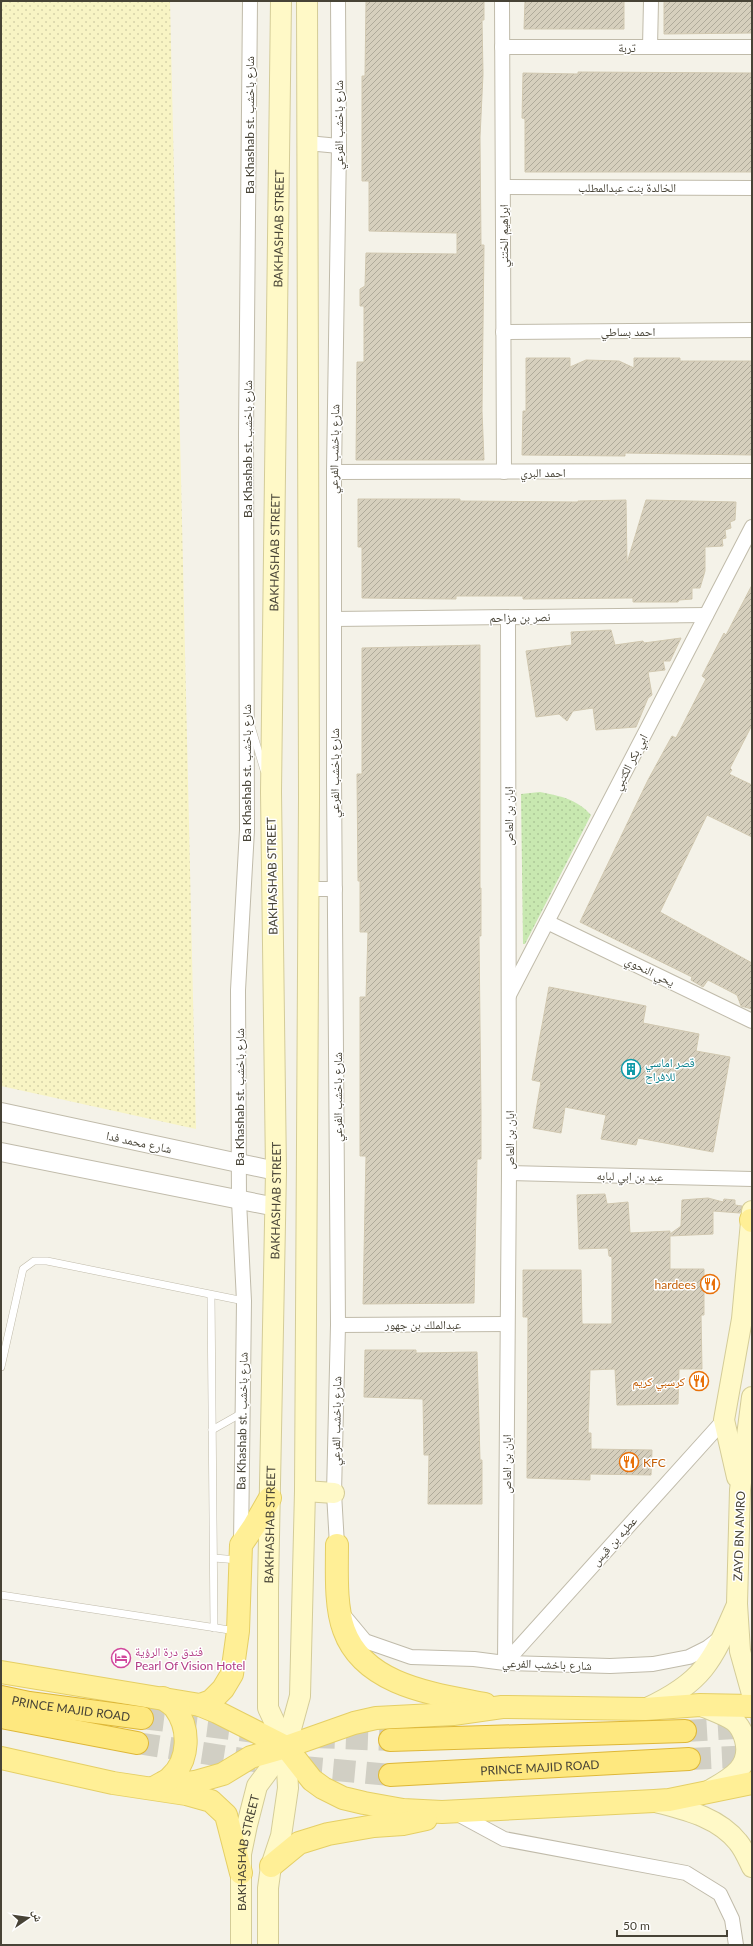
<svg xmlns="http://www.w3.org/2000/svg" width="753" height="1946" font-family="Lato,'Noto Naskh Arabic',sans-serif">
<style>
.sand{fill:url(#sand-dots)}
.park{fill:url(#park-dots)}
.building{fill:url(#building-hatch);stroke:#d1c8b0}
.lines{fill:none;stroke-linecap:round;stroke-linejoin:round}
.trunk-tunnel{stroke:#d1cfc4;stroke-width:22;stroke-dasharray:22 11;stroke-linecap:butt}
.service-casing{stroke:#c0bbaa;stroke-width:8}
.minor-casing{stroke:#c0bbaa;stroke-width:16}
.tertiary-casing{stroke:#c0bbaa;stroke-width:20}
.secondary-casing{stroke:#d4cc98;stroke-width:22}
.primary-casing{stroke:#e5cf65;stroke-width:24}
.trunk-casing{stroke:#deb737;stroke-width:24}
.service{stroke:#fff;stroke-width:7}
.minor{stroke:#fff;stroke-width:14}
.tertiary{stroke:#fff;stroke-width:18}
.secondary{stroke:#fff9c7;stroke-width:20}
.primary{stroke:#ffef96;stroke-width:22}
.trunk{stroke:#fee87f;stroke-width:22}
.labels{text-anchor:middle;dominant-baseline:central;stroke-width:3;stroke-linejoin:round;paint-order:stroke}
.street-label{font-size:12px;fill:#474336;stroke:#fff}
.culture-label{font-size:12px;fill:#0d838f;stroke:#fff;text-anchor:start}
.food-label{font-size:12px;fill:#c56008;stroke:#fff;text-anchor:end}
.hotel-label{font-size:12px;fill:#b23c85;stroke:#fff;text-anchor:start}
</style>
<defs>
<pattern id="sand-dots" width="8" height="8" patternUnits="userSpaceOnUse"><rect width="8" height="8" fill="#f8f4c4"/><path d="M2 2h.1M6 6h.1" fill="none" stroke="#d6d2a9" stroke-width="1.8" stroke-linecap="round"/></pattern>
<pattern id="park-dots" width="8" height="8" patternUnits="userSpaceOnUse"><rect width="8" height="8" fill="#c8e8b0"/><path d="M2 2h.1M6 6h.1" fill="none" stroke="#adc898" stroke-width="1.8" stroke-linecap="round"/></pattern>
<pattern id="building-hatch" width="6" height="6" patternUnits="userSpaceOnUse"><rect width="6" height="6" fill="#d6cfbd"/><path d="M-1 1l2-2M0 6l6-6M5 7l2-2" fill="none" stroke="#afaa9a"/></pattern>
</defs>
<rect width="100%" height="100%" fill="#f4f2e8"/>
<polygon class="sand" points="1,1 170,1 196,1129 1,1086"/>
<path class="park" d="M540 792C560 796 577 799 591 815L525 944H523L521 794Z"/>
<g class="building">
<polygon points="366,1 484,1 484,20 482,20 483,74 480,137 481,245 484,245 482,411 484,460 356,460 357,362 364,362 364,306 360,306 360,289 365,286 366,253 457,254 457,233 369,231 369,181 362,181 362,76 365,76"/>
<polygon points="525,1 624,1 624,29 524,29"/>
<polygon points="664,1 752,1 752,33 664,34"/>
<polygon points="578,72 752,73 752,172 525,172 525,119 522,118 523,73 578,74"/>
<polygon points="526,358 570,358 570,367 586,360 619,361 634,368 634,358 680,358 680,361 752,361 752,455 625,453 625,456 522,455 523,411 526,411"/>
<polygon points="358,499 460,499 460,501 578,502 578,501 626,500 627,563 646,500 736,502 735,520 730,522 731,528 725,530 726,538 722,539 723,546 705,547 705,571 700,588 692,588 692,599 679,600 678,602 633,602 633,598 523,599 523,596 456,596 456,599 362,598 362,547 358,547"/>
<polygon points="752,585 752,725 730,768 732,770 729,774 752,785 752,837 707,815 660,912 752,963 752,1009 741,1006 737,995 708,980 703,987 691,980 692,977 580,922 648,780 672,736 676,738 706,679 702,676 724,633 726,635"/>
<polygon points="611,630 615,645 643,641 644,643 681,638 670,661 663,661 665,670 648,672 652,695 648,698 636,727 596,730 593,708 573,711 567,721 559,714 536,717 526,651 572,645 571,632"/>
<polygon points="480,645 480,888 481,888 481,936 479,936 481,1112 481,1159 477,1159 474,1303 363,1304 366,1156 360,1156 360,997 366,997 368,932 360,932 360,881 358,881 357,774 362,774 362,648"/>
<polygon points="549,987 646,1006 643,1023 699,1034 696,1051 730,1057 713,1152 638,1138 636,1145 601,1139 606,1115 565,1107 561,1133 533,1128 541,1082 532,1080"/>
<polygon points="605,1194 607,1204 628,1202 630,1233 670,1231 670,1234 681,1226 682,1200 708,1198 723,1202 724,1199 735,1200 735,1205 742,1206 740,1213 713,1211 713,1234 670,1236 670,1269 704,1269 704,1315 701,1315 702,1369 679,1369 678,1404 617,1405 615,1369 590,1370 588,1433 591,1433 591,1449 652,1450 651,1475 590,1474 590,1480 527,1478 528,1317 523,1317 523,1270 581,1270 582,1324 612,1324 612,1257 609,1256 608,1248 579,1249 577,1195"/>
<polygon points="365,1350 416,1350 416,1353 477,1352 480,1460 482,1460 482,1504 428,1504 429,1455 424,1455 423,1399 364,1397"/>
</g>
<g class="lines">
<g class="trunk-tunnel">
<polyline points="142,1718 255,1732"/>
<polyline points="685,1731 752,1727"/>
<polyline points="313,1737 390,1740"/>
<polyline points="137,1743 281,1765 390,1775"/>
<polyline points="689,1759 752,1756"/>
</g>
<g class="service-casing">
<g id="service">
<polyline points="251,726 264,770"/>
<polyline points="211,1295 214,1628"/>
<polyline points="1,1367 23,1269 34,1261 47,1261 244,1301"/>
<polyline points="212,1430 242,1413"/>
<polyline points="214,1558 238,1560"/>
<polyline points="1,1595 236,1631"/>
</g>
</g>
<g class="minor-casing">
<g id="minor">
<polyline points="502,1 504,472"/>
<polyline points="502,47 752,47"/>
<polyline points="650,47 651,1"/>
<polyline points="307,143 339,146"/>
<polyline points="503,187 752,188"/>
<polyline points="503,332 752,330"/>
<polyline points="334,472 752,471"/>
<polyline points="334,619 706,615"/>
<polyline points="308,889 335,889"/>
<polyline points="547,922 752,1021"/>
<polyline points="509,995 752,527"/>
<polyline points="509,1173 752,1179"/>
<polyline points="338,1325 507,1324"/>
<polyline points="241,1544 244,1301 239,1201 238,990 247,830 246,435 250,1"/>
<polyline points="337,1545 334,1493 338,1325 334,779 334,472 339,146 338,1"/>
<polyline points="345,1617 365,1641 411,1657 474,1659 505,1663 610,1666 653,1664 689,1657 707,1648 720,1638"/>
<polyline points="505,1663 509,1173 508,618"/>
<polyline points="505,1663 724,1420"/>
<polyline points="456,1813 504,1839 686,1873 720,1894 732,1919 736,1945"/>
</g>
</g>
<g class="tertiary-casing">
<g id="tertiary">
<polyline points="1,1112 276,1171"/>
<polyline points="1,1152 276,1207"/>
</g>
</g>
<g class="secondary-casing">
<g id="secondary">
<polyline points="752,1397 740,1490 737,1604 740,1651 752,1694"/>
<polyline points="737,1477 724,1420 742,1319 752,1211"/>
<polyline points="305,1491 334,1493"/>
<path d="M700 1705C710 1710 724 1714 734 1721 740 1726 743 1732 745 1740 752 1767 731 1778 710 1790"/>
<path d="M647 1708C703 1682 712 1662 736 1607"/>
<path d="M656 1802C686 1810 718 1817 738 1842 744 1849 748 1859 752 1867"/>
<path id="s1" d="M241 1945V1854L247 1825 257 1786 286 1747 268 1708V1589L276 1171 271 792 281 1"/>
<polyline points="268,1945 268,1888 271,1866 281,1836 288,1788 286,1747 300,1696 305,1491 309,797 307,1"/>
</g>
</g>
<g class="primary-casing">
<g id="primary">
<polyline points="751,1220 752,1221"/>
<path d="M337 1545C337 1571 335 1606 344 1630 364 1686 435 1694 485 1704"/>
<polyline points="1,1672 200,1705 211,1701 223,1689 232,1674 238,1631 241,1545 254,1526 270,1498"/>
<polyline points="200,1705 217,1712 286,1747 312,1780 323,1788 343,1798 364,1803 403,1810 442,1812 654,1801 669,1800 752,1783"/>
<polyline points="1,1758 113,1783 186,1794 211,1801 226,1815 241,1873"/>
<polyline points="153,1788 195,1782 223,1774 251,1757 286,1747 354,1723 376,1718 453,1714 502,1707 645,1709 700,1705 752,1706"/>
<path d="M154 1788C159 1784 166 1782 170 1778 190 1760 190 1728 175 1708 172 1704 166 1701 163 1698"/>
<polyline points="271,1866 299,1843 328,1834 374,1826 403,1824 426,1819"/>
</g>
</g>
<g class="trunk-casing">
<g id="trunk">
<path id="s2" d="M1 1697 29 1703 142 1718"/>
<polyline points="1,1717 137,1743"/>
<polyline points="390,1740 685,1731"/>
<path id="s3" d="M390 1775 689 1759"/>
</g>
</g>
<use href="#service" class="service"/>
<use href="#minor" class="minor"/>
<use href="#tertiary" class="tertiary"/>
<use href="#secondary" class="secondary"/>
<use href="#primary" class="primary"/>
<use href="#trunk" class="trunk"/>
</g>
<defs>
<g id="building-ring" transform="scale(1)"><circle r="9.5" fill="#fff" stroke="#0f9aa8" stroke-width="1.5"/><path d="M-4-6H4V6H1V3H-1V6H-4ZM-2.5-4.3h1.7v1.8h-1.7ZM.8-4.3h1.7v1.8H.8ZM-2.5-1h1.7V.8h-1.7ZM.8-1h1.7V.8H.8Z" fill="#0f9aa8"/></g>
<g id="restaurant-ring" transform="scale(1)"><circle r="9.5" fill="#fff" stroke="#e8710a" stroke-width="1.5"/><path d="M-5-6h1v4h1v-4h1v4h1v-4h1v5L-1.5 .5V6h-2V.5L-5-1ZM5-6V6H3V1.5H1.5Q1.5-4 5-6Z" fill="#e8710a"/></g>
<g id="hotel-ring" transform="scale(1)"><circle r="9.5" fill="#fff" stroke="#d1479c" stroke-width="1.5"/><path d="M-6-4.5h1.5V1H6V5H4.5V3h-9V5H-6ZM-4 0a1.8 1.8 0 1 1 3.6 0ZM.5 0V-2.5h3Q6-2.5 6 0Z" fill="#d1479c"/></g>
</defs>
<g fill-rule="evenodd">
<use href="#building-ring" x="631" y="1069"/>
<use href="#restaurant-ring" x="710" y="1284"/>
<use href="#restaurant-ring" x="699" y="1381"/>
<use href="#restaurant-ring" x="629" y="1462"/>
<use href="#hotel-ring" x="121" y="1658"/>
</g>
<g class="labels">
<g class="street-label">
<text x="627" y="47">تربة</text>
<text transform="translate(249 125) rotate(-90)">Ba Khashab st. شارع باخشب</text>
<text transform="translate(338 125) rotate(-90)">شارع باخشب الفرعي</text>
<text x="627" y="187">الخالدة بنت عبدالمطلب</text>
<text stroke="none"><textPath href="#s1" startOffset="1732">BAKHASHAB STREET</textPath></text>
<text transform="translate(503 236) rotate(-90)">ابراهيم الختني</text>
<text x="628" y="331">احمد بساطي</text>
<text transform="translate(247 449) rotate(-90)">Ba Khashab st. شارع باخشب</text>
<text transform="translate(334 449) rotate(-89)">شارع باخشب الفرعي</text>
<text x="543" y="472">احمد البري</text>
<text stroke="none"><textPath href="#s1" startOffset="1408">BAKHASHAB STREET</textPath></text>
<text transform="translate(520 617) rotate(-1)">نصر بن مزاحم</text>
<text transform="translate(630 762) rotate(-63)">ابي بكر الكتبي</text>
<text transform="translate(246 773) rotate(-90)">Ba Khashab st. شارع باخشب</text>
<text transform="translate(334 773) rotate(-90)">شارع باخشب الفرعي</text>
<text transform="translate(508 816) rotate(-90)">ابان بن العاص</text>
<text transform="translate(272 876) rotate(-91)">BAKHASHAB STREET</text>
<text transform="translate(650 971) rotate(26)">يحي النحوي</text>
<text transform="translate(239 1097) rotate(-90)">Ba Khashab st. شارع باخشب</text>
<text transform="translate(337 1097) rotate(-90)">شارع باخشب الفرعي</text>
<text transform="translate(509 1140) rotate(-90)">ابان بن العاص</text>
<text transform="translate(139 1142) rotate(12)">شارع محمد فدا</text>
<text transform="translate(630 1176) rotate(1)">عبد بن ابي لبابه</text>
<text stroke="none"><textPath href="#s1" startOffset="760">BAKHASHAB STREET</textPath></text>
<text x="423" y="1324">عبدالملك بن جهور</text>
<text transform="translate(242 1421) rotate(-89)">Ba Khashab st. شارع باخشب</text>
<text transform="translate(336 1421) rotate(-89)">شارع باخشب الفرعي</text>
<text transform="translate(506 1464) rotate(-90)">ابان بن العاص</text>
<text stroke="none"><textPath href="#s1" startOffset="436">BAKHASHAB STREET</textPath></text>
<text transform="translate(739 1536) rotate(-88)">ZAYD BN AMRO</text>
<text transform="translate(614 1541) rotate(-48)">عطيه بن قيس</text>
<text transform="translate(547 1664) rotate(2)">شارع باخشب الفرعي</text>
<text stroke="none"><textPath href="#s2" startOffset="71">PRINCE MAJID ROAD</textPath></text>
<text stroke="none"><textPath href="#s3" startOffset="150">PRINCE MAJID ROAD</textPath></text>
<text stroke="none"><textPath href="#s1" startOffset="93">BAKHASHAB STREET</textPath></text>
</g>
<g class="culture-label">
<text x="645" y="1062">قصر اماسي<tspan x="645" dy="14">للافراح</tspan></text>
</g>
<g class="food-label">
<text x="696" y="1284">hardees</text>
<text x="685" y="1381">كرسبي كريم</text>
<text x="643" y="1462" text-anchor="start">KFC</text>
</g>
<g class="hotel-label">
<text x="135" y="1651">فندق درة الرؤية<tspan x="135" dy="14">Pearl Of Vision Hotel</tspan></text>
</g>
</g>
<rect width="753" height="1946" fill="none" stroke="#474336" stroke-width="4"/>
<g transform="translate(28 1918) rotate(77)" stroke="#ffffff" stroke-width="3" paint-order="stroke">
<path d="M0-3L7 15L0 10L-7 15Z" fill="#474336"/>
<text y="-6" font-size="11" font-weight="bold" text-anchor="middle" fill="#474336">ش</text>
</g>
<path d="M617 1930v6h110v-6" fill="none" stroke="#474336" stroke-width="2"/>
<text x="623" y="1930" font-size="12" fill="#474336" stroke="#ffffff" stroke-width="3" paint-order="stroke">50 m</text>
</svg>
